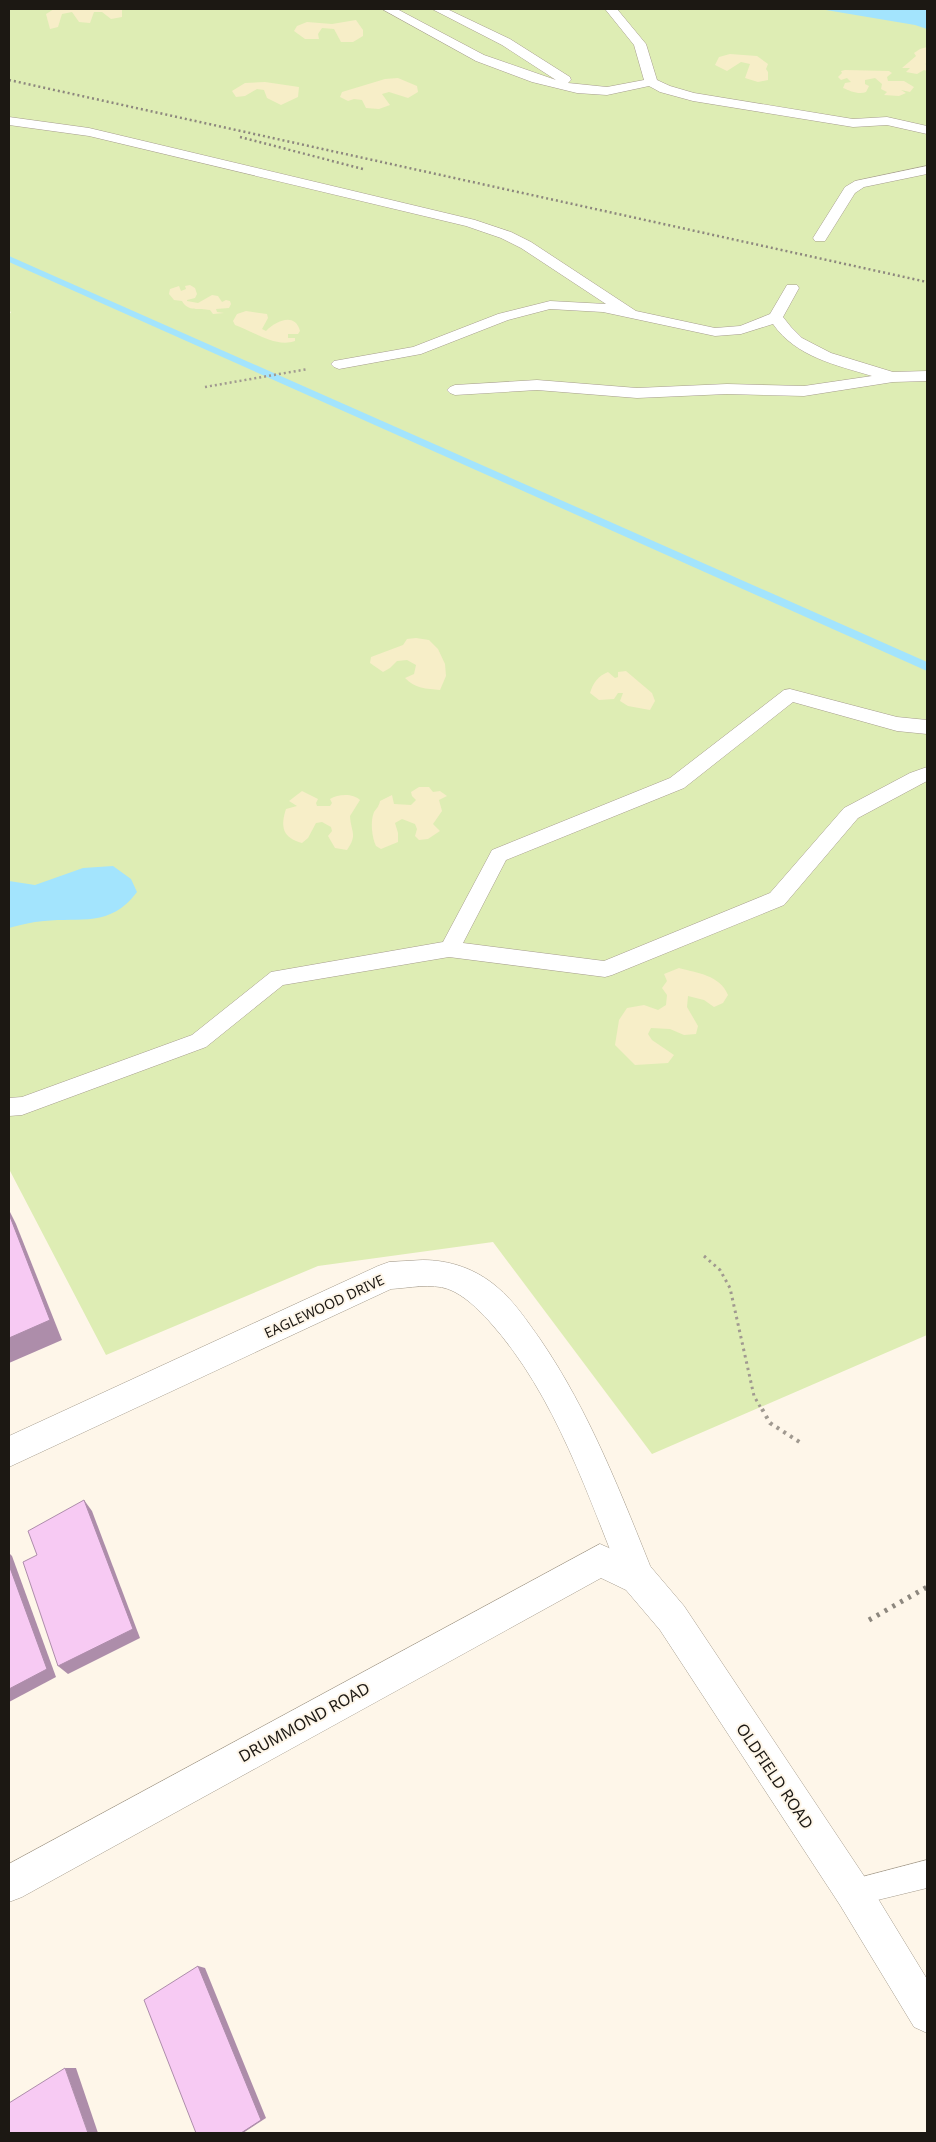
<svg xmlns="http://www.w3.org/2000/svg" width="936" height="2142" font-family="'Noto Sans',sans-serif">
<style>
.green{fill:#deedb4}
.sand{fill:#f7eec8}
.water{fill:#a3e4fd}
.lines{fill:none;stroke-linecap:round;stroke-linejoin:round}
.stream{fill:#a3e4fd;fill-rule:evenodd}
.lane-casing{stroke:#a69d8e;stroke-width:1}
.street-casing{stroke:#a69d8e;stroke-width:1}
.secondary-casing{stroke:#a69d8e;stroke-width:1}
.path-far2{stroke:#a09990;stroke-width:2.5;stroke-dasharray:2 3;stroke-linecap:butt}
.path-far1{stroke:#a09990;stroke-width:3;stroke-dasharray:2.5 4;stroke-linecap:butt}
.path{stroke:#a09990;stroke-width:4;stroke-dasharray:3 5;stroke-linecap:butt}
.lane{fill:#fff;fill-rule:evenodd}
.street{fill:#fff;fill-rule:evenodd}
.secondary{fill:#fff;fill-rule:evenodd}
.rail-far1{stroke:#8d877e;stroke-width:2.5;stroke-dasharray:2 3;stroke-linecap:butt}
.rail{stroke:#8d877e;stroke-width:5;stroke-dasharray:3 6;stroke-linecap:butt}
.shaded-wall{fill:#ad8daa}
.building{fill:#f7caf3;stroke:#ad8daa}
.labels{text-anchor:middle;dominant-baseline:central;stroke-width:4;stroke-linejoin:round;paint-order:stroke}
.street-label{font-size:14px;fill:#1c1813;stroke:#fef6e9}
.near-street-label{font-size:16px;fill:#1c1813;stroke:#fef6e9}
</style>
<rect width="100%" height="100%" fill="#fef6e9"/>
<polygon class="green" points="9,9 927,9 927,1335 652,1454 493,1242 318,1266 106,1355 9,1169 9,315 11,312 9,311"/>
<g class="sand">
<polygon points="54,9 122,9 122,17 111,19 102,12 94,12 90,23 79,22 72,12 62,14 58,27 50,29 46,14"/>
<polygon points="356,20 363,30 363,36 353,42 341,42 334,29 322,28 318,34 319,39 305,39 294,31 297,26 307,22 332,24"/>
<polygon points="927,47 927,63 925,64 927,65 927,71 924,70 917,74 906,72 910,68 902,68 916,56 914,53 920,49"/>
<polygon points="730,54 757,56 768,64 766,69 768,72 768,80 758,82 745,78 750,64 741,62 727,71 715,65 719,57"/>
<path d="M845 70 889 71 892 73 887 77 888 81H904L914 87 910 92 901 90 906 93 899 96 884 95 887 92 881 89 882 84 875 78 865 80V84L869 86 866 92C859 95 850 91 843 88L845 83 851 82 847 78 841 80 838 77 842 73 841 71Z"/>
<polygon points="398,78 417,86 418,92 408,98 389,92 382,94 390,105 379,109 366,108 362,100 354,99 348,101 340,97 342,92 385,79"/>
<polygon points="265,82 299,87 298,97 281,105 267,98 264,90 257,89 245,96 236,97 232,91 245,83"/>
<path d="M190 285 195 288 197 294 195 298 187 300V301L198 303 212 295 218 296 222 302 226 300 230 301 231 304 229 308 216 309 217 312 224 313 213 314 210 310C199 308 188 312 182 301L174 300 169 294 170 289 179 286 181 291 186 289 185 286Z"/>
<path d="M246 311 267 314 268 318 262 329 266 331C276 321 295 312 300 331L298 334H288V338H295V341C275 348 253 331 235 325L233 321 237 314Z"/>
<path d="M416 638 429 640 438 649 445 664 446 676 440 690C427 689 414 688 405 678L414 674 416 665 407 660 397 661 390 668 383 672 370 663 371 657 403 645 407 639Z"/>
<path d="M626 671 652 693 655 701 650 710 628 706 620 701 623 693H618L614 699 599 700 590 693C593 683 598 676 608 672L615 678 618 677V672Z"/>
<path d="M419 787H429L433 792 440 791 447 796 439 800 442 811 433 824 440 831 428 839 419 840 415 836 417 829 415 824 402 819 395 823 398 833V842L381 849 376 846C372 838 370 821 374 812 377 808 379 806 380 801L392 795 394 804 411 805 416 800 412 796 411 792Z"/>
<path d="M302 791 318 799 316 803 317 806H330L332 803 330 799C338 794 353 793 360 800L350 816C351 833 358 834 347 850L335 848 328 836 332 831 331 827 322 822 316 823 308 838 302 843C283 838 280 827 286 809L297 806 289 801Z"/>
<path d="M679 968C697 973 720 975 728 995L723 1003 714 1007 704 1000 688 996 687 1007 698 1026 696 1034 684 1035 670 1029 651 1028 648 1034 652 1040 674 1055 668 1063 635 1065 615 1045 619 1020 627 1008 644 1005 658 1010 666 1005 667 995 662 988 667 981 664 974Z"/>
</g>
<g class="water">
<polygon points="820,9 927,9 927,29 915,25"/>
<path d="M113 866 131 879 137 892C110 928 81 917 44 921 32 922 20 925 9 928V881L35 885 83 868Z"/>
</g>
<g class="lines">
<polygon class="stream" points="9,256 927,662 927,671 9,262"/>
<g class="lane-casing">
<g id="lane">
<polygon points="382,9 397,9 484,55 556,80 502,45 432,9 447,9 510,39 570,77 571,80 568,83 607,87 644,80 634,45 605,9 617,9 646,44 657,80 670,86 694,93 853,119 887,117 927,126 927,134 887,125 853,127 693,101 660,92 649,86 607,95 577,93 532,82 476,61"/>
<path d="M9 117 89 128 475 220 511 232 531 242 636 311 715 328 740 326 770 314 787 285H797L799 288 783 317 791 327 802 338 831 353 893 372 927 371V381L893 382 804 396 727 394 637 398 537 390 455 395 450 393 447 390 450 387 455 385 537 380 637 388 727 384 804 386 872 376C836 365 796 357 773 324L741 334 715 336 603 312 550 309 508 320 421 354 339 369 334 367 331 364 334 361 413 347 498 314 550 301 606 304 521 248 501 238 466 226 89 136 9 125Z"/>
<polygon points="927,166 927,174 864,187 855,193 825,241 815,241 813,238 845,187 855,181"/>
<polygon points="790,689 897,717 927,720 927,734 897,731 793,702 684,788 506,860 463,943 604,961 770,893 844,808 910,773 927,767 927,781 858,818 784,905 612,975 605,977 449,957 283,985 206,1047 22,1115 9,1116 9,1098 22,1097 192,1035 271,972 443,942 492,850 670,778 784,690"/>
<polygon points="927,1860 927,1888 853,1906 843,1902 839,1892 843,1882"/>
</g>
</g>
<g class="street-casing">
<path id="street" d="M423 1260C450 1260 476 1269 497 1287 514 1301 527 1321 540 1339 590 1412 622 1496 655 1578L650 1590 638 1595 626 1590C589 1499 556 1395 489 1321 478 1309 464 1295 448 1289 431 1283 409 1288 391 1289L9 1467V1436L378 1266 389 1262Z"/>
</g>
<g class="secondary-casing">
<polygon id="secondary" points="600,1544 650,1566 684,1606 866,1879 927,1979 927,2033 914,2027 840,1905 660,1630 626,1590 601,1578 22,1897 9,1902 9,1864"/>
</g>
<polyline class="path-far2" points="205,387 308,369"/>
<polyline class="path-far1" points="704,1256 720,1270 730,1288 754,1396 762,1410"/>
<polyline class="path" points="762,1409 770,1423 801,1443"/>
<use href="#lane" class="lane"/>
<use href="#street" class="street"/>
<use href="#secondary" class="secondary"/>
<g class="rail-far1">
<polyline points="9,80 927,282"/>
<polyline points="240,137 363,169"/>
</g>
<polyline class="rail" points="869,1620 927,1587"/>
</g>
<g class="shaded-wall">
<polygon points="9,1210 16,1224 62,1340 9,1363"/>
<polygon points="84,1500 92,1511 140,1638 68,1674 58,1666"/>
<polygon points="9,1553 12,1556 56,1677 9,1702"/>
<polygon points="198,1966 205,1968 266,2118 243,2133 241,2133"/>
<polygon points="65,2068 76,2068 98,2133 88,2133"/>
</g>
<g class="building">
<polygon points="9,1214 50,1320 9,1338"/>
<polygon points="84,1500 133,1629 58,1666 23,1562 37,1555 28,1531"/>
<polygon points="9,1565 47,1669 9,1689"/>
<polygon points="198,1966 261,2120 241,2133 196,2133 144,2000"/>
<polygon points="65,2068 88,2133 9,2133 9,2103"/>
</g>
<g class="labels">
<g class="street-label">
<text transform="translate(324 1306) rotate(-25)">EAGLEWOOD DRIVE</text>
</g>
<g class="near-street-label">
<text transform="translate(304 1722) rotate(-29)">DRUMMOND ROAD</text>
<text transform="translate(775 1776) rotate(56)">OLDFIELD ROAD</text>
</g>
</g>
<rect width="936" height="2142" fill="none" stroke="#1c1813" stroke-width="20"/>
</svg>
